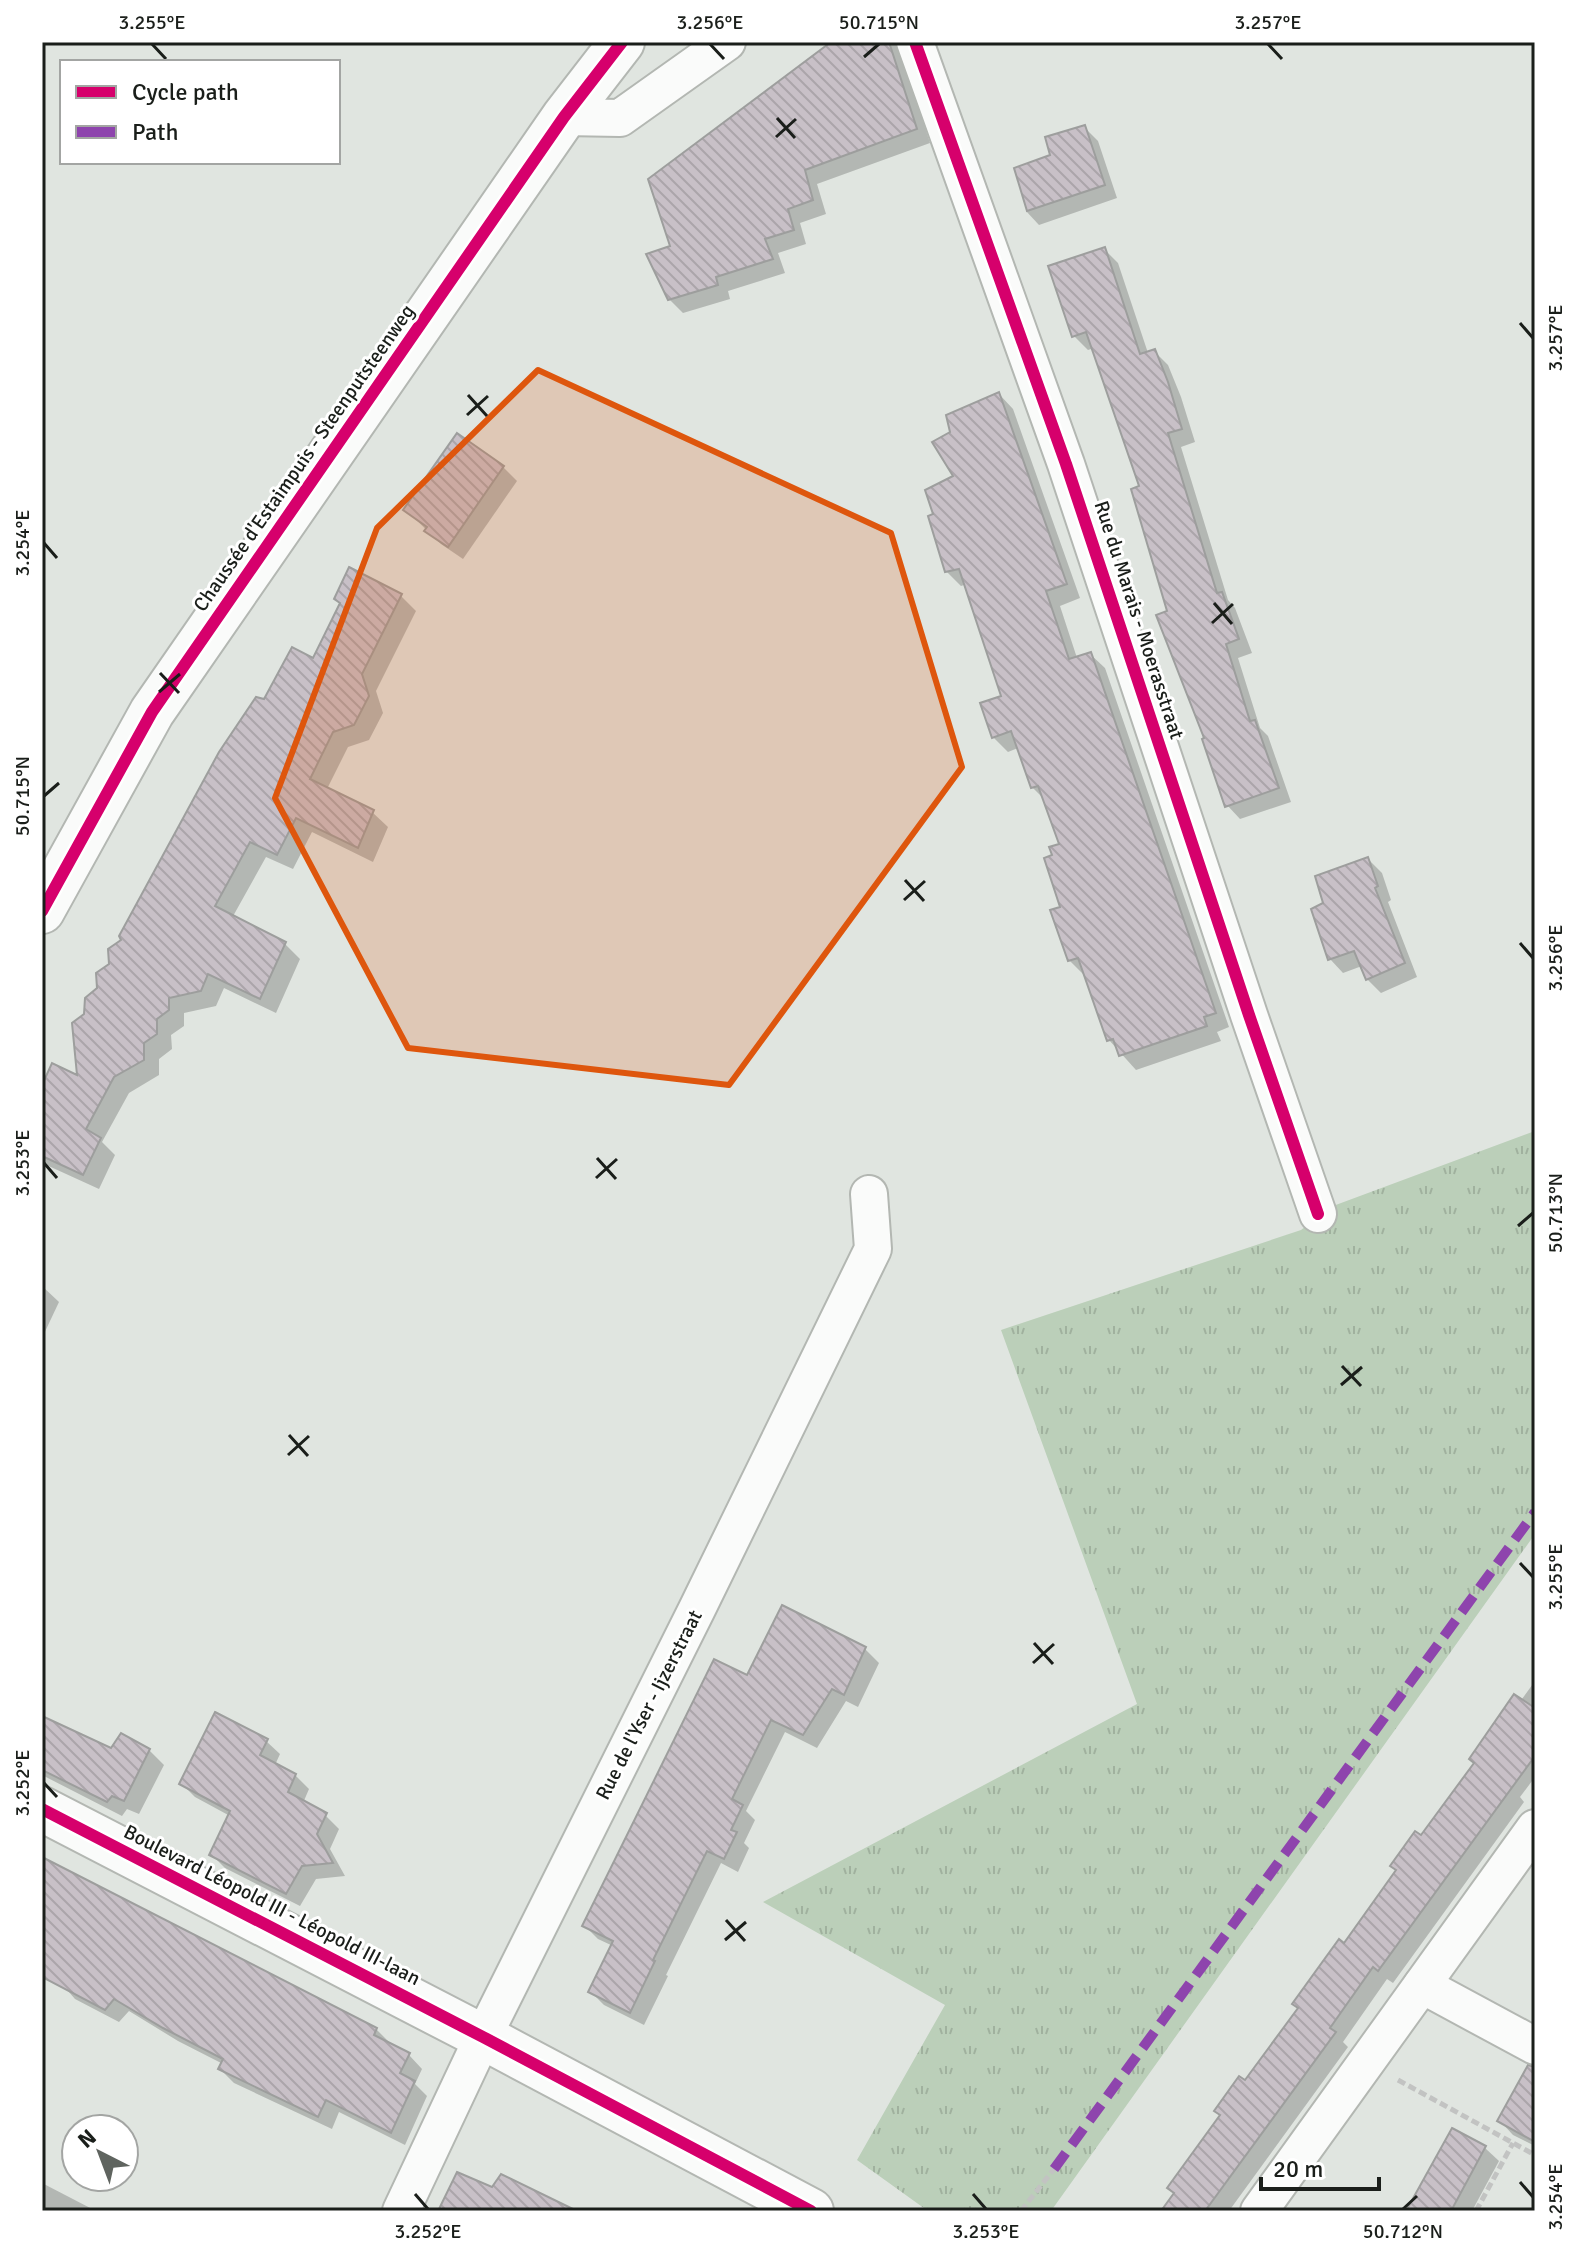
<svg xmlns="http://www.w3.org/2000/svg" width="1577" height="2253" font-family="Signika,sans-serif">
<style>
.grass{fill:url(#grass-tufts)}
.shadow{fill:#0003}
.building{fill:url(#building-back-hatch);stroke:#9d9e9d;stroke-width:2}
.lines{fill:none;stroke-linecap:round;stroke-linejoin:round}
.minor-casing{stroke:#b3b7b2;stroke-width:40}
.secondary-casing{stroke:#b3b7b2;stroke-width:48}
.path{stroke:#c2c3c2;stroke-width:5;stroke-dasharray:8 4;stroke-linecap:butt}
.minor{stroke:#fafbfa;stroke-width:36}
.secondary{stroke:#fafbfa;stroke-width:44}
.quiet{stroke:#8e44ad;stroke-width:10;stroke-dasharray:20 10;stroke-linecap:butt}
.cycleway-casing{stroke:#fff;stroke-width:17}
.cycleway{stroke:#d6006c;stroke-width:12}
.marked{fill:#de560d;fill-opacity:0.2;stroke:#de560d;stroke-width:6;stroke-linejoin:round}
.ticks{fill:none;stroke:#1a1e1a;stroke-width:3}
.labels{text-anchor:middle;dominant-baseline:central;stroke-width:6;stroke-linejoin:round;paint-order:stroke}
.street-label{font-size:20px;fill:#1a1e1a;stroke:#fff}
.neatline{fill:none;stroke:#1a1e1a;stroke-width:3}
.ticks-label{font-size:20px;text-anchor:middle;fill:#1a1e1a}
</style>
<defs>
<pattern id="grass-tufts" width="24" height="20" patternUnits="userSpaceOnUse" patternTransform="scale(2)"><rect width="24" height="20" fill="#bbcfb9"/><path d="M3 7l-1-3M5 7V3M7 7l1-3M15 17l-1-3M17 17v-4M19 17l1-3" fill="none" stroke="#a0b19e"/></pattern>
<pattern id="building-back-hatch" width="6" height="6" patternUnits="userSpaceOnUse" patternTransform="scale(2)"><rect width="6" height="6" fill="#c8c0c7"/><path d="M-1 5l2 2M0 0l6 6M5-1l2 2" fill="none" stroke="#aba5aa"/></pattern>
</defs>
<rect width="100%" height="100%" fill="#e0e5e0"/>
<polygon class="grass" points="1535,1131 1535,1534 1051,2211 928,2211 857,2160 945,2005 763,1902 1137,1704 1001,1330 1301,1230 1333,1206"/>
<g class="shadow">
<polygon points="841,42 897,42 930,143 817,184 826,214 800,223 806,244 778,253 785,273 728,291 730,299 683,313 669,299 673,248"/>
<polygon points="1084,127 1098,141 1117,198 1039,225 1026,211 1026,200 1052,156"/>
<polygon points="1104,249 1118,263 1148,353 1154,351 1168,365 1181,397 1195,442 1181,447 1228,600 1235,608 1252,653 1238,658 1260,728 1268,736 1291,802 1240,819 1227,805 1170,612 1141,488 1094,348 1088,350 1074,336"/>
<polygon points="999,394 1013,409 1080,598 1060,606 1077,658 1090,654 1105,668 1229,1027 1217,1032 1221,1041 1136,1070 1109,1040 1084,975 1069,960 1054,856 1061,845 1045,800 1032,787 1018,748 1008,752 993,737 1004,697 967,584 961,586 946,571 936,515 956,477 952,433"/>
<polygon points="457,436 503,467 517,481 463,559 441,544 406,510"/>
<polygon points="401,596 416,611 376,691 383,713 369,740 348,747 327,789 372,812 388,827 373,862 312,832 293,869 266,857 232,918 285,944 300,959 276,1013 224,988 216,1006 184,1013 184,1026 171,1035 172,1049 159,1059 159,1075 129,1093 102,1142 115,1155 99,1189 42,1163 42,1090 79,1079 86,1015 123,940 265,702 314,661"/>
<polygon points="1368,859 1382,873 1391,900 1388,902 1417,977 1381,993 1367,979 1362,966 1343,973 1330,959 1325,904"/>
<polygon points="42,1286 59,1302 42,1338"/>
<polygon points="865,1649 879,1663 858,1707 846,1701 817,1748 785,1732 746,1811 755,1820 744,1843 749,1848 738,1872 721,1863 666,1975 668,1976 644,2025 604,2005 590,1991 613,1946 598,1939 584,1925 748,1678"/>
<polygon points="1535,1681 1535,1777 1520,1797 1524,1802 1393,1983 1387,1979 1343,2042 1348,2047 1229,2211 1193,2211 1245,2082"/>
<polygon points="42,1718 111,1751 149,1750 164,1765 139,1814 127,1809 122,1816 42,1775"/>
<polygon points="266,1741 280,1754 275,1765 295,1775 309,1789 303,1803 325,1815 339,1829 330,1849 345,1876 316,1879 300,1906 225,1868 211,1854 230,1816 195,1797 182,1784"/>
<polygon points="42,1859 376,2029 390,2043 389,2045 409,2055 422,2069 415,2084 427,2096 405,2145 339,2112 332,2129 234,2083 220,2069 223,2064 178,2041 129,2011 119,2022 75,1999 42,1961"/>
<polygon points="1535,2099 1535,2146 1513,2135 1500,2121"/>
<polygon points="1485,2148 1499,2161 1472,2211 1409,2211"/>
<polygon points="42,2183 96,2211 42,2211"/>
</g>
<g class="building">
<polygon points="831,42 889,42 917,129 805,170 813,200 788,209 794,230 765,239 773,259 716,277 718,285 668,300 646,254 670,246 648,179"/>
<polygon points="1085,125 1105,185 1027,211 1014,168 1050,155 1045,137"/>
<polygon points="1105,247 1140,354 1155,349 1168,382 1182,429 1168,433 1217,593 1222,592 1239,639 1226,644 1250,721 1255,720 1279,788 1225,807 1202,739 1204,738 1156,615 1167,611 1131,489 1139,486 1086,332 1072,337 1048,266"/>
<polygon points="999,392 1067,584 1046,591 1069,659 1091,652 1216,1013 1204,1017 1207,1026 1119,1056 1113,1039 1107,1041 1078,958 1068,961 1050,910 1060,907 1044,858 1052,855 1049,847 1059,844 1038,786 1031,788 1011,731 992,738 980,703 1001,696 959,569 945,572 928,516 933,514 925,490 953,476 932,442 950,432 946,415"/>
<polygon points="457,433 504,466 448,547 424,531 427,527 403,510"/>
<polygon points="349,567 402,594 362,674 369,696 354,725 333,732 310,779 374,810 358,848 296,818 277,855 250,842 215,906 286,942 260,999 208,974 201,991 169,998 169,1010 157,1019 157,1034 144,1043 144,1060 114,1077 86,1129 101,1138 83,1175 42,1156 42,1085 52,1063 77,1075 72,1023 84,1014 85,998 97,988 96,973 109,964 108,949 121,940 119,936 219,752 256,697 264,699 292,647 313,658 340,603 334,599"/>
<polygon points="1368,857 1378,886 1375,888 1405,963 1366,980 1354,951 1328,960 1311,909 1323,903 1315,876"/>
<polygon points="782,1605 866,1647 844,1695 832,1689 803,1735 771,1720 732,1799 743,1805 731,1830 737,1832 724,1859 707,1851 653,1960 655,1961 630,2013 588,1992 613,1941 582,1926 714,1659 747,1675"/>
<polygon points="1514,1694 1535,1708 1535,1756 1378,1971 1373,1967 1330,2028 1336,2032 1205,2211 1161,2211 1174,2193 1167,2188 1220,2115 1214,2111 1239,2076 1245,2080 1298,2008 1292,2004 1339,1939 1344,1943 1396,1870 1390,1866 1415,1831 1421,1835 1474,1763 1469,1759"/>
<polygon points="215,1712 268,1739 260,1755 296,1774 288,1792 327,1813 317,1834 333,1863 302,1866 286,1894 209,1855 230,1811 179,1784"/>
<polygon points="42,1716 111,1748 121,1733 150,1749 124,1801 112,1796 107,1802 42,1770"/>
<polygon points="42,1857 377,2028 374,2035 410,2053 400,2073 415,2081 391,2133 326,2100 318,2117 218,2069 223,2059 163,2028 114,1999 105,2010 42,1977"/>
<polygon points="1528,2065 1535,2067 1535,2142 1497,2121"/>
<polygon points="1452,2128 1486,2146 1451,2211 1406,2211"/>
<polygon points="457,2172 492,2187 501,2174 577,2211 438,2211"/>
</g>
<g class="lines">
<g class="minor-casing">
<g id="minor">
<polyline points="915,42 1066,464 1249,1015 1318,1214"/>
<polyline points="564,117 620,118 727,42"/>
<polyline points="1422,1985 1535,2046"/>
<polyline points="401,2211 483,2037 697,1609 873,1249 869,1194"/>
<polyline points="1259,2211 1535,1828"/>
</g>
</g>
<g class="secondary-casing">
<g id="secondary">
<polyline points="42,911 152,712 564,117 622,42"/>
<polyline points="42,1809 483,2037 811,2211"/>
</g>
</g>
<g class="path">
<polyline points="1398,2080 1535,2155"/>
<polyline points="1021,2211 1054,2169"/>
<polyline points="1476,2211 1513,2143"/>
</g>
<use href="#minor" class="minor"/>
<use href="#secondary" class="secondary"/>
<polyline class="quiet" points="1054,2169 1535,1512"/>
<g class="cycleway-casing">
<g id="cycleway">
<polyline points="915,42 1066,464 1249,1015 1318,1214"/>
<polyline points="42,911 152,712 564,117 622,42"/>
<polyline points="42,1809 483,2037 811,2211"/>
</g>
</g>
<use href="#cycleway" class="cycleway"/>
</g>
<path class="marked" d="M538 370 891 533 962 767 729 1085 408 1048 275 798 377 528Z"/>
<path class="ticks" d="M152 44 166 59M710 44 724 59M1268 44 1282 59M864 57 879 44M777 118 795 138M776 137 796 119M1520 323 1533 338M468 395 487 416M467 415 488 396M44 543 57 558M1214 603 1232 624M1212 623 1233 604M160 673 179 693M159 692 180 674M44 796 59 783M905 880 924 901M904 900 925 881M1520 943 1533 958M597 1158 616 1179M44 1163 57 1178M596 1178 617 1159M1518 1226 1533 1213M1342 1366 1361 1386M1341 1385 1362 1367M289 1435 308 1456M288 1455 309 1436M1520 1563 1533 1577M1034 1643 1053 1664M1033 1663 1054 1644M44 1783 57 1797M726 1920 745 1941M725 1940 746 1922M1520 2182 1533 2197M415 2194 428 2209M973 2194 986 2209M1403 2209 1417 2196"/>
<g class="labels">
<g class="street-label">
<text transform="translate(304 458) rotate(-55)">Chaussée d'Estaimpuis - Steenputsteenweg</text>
<text transform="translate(1139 620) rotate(72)">Rue du Marais - Moerasstraat</text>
<text transform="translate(649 1705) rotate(-63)">Rue de l'Yser - Ijzerstraat</text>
<text transform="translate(272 1905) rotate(27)">Boulevard Léopold III - Léopold III-laan</text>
</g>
</g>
<rect width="1577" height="2253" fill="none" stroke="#ffffff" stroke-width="88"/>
<rect x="60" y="60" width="280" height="104" fill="#ffffff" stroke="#a3a5a3" stroke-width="2"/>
<rect x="76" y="86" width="40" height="12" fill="#d6006c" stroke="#a3a5a3" stroke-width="2"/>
<text x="132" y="100" font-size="24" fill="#1a1e1a">Cycle path</text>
<rect x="76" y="126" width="40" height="12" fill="#8e44ad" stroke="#a3a5a3" stroke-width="2"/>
<text x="132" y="140" font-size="24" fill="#1a1e1a">Path</text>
<g transform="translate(100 2153) rotate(318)"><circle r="38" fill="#ffffff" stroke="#a3a5a3" stroke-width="2"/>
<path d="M0-6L14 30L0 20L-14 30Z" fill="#5f645f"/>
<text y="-12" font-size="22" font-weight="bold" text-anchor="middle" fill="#1a1e1a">N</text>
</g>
<path d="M1261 2177v12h118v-12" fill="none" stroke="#1a1e1a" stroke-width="4"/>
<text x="1273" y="2177" font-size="24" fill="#1a1e1a" stroke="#ffffff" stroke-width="6" paint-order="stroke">20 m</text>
<rect x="44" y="44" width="1489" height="2165" class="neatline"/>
<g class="ticks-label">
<text x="152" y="29">3.255°E</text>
<text x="710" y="29">3.256°E</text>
<text x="879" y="29">50.715°N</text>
<text x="1268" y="29">3.257°E</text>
<text transform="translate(1555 338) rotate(-90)" y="7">3.257°E</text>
<text transform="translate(22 543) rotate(-90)" y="7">3.254°E</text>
<text transform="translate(22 796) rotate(-90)" y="7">50.715°N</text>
<text transform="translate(1555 958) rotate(-90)" y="7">3.256°E</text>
<text transform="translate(22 1163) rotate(-90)" y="7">3.253°E</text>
<text transform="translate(1555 1213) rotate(-90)" y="7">50.713°N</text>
<text transform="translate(1555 1577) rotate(-90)" y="7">3.255°E</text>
<text transform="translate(22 1783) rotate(-90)" y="7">3.252°E</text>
<text transform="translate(1555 2197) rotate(-90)" y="7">3.254°E</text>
<text x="428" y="2238">3.252°E</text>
<text x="986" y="2238">3.253°E</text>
<text x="1403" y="2238">50.712°N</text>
</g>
</svg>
